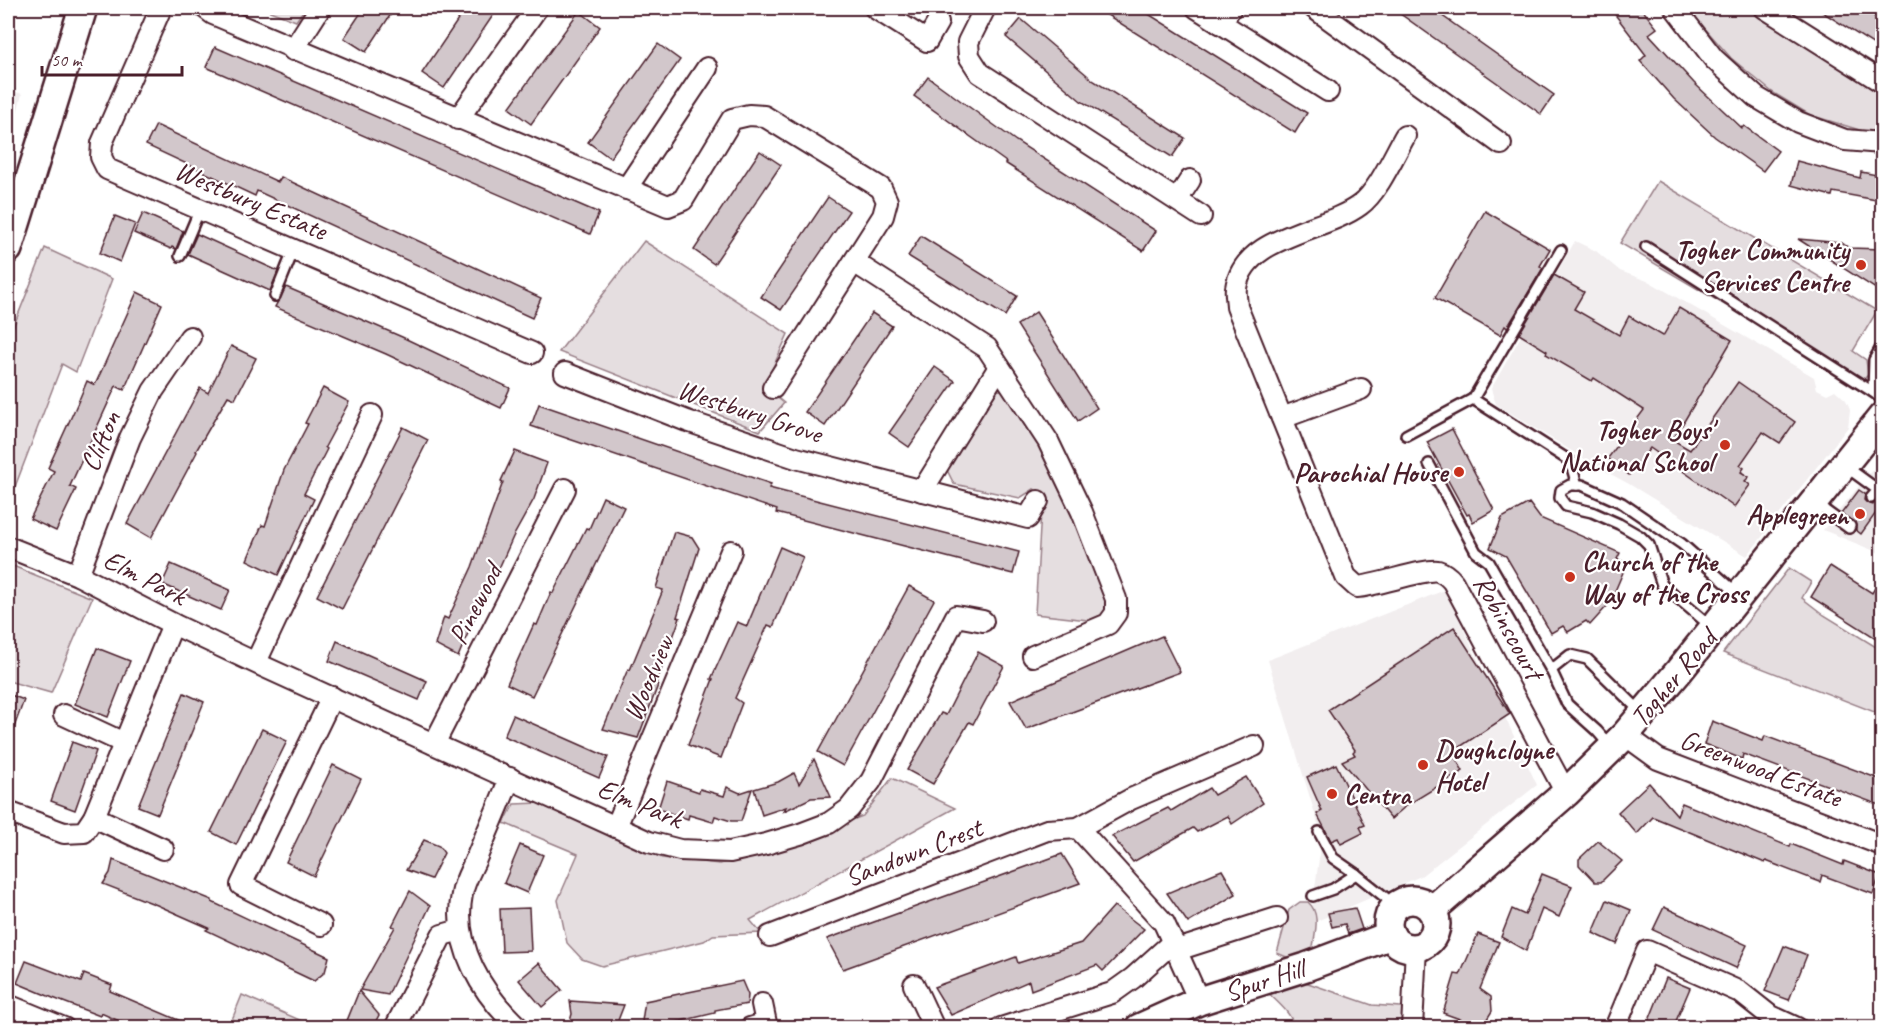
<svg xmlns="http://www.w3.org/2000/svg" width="1890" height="1035" font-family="Caveat,sans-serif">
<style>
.built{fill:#f2eeef}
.green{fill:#e5dee0;stroke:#987e86;stroke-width:1.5}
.building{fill:#d2c7cb;stroke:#4a1f2b;stroke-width:1.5}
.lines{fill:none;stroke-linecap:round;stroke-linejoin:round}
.lane-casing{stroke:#4a1f2b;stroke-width:14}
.street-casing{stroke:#4a1f2b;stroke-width:24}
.secondary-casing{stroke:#4a1f2b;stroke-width:32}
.lane{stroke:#fff;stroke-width:9}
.street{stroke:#fff;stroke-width:20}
.secondary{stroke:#fff;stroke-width:27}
.poi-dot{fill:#c8321e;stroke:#fff;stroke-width:2}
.labels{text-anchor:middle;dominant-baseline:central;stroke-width:4.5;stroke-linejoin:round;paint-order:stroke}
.street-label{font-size:28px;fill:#4a1f2b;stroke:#fff}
.poi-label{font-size:28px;font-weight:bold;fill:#4a1f2b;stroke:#fff;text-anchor:end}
</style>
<rect width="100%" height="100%" fill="#fff"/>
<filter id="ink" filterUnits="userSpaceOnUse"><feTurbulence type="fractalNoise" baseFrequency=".0167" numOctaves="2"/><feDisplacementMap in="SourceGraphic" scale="12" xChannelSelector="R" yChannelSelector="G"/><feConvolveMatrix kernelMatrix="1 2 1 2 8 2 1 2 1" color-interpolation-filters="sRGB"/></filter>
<g filter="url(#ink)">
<g class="built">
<polygon points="8,89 22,94 8,150"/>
<polygon points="1575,241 1596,251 1620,271 1650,282 1814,377 1817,389 1827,394 1835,390 1846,400 1850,409 1848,427 1747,556 1629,484 1594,465 1496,404 1491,389"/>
<polygon points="1873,469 1882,476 1882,554 1823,530"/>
<polygon points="1445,590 1537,785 1421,876 1310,924 1322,837 1268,660"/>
</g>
<g class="green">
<polygon points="262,8 305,8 296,21"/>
<polygon points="1687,8 1745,8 1882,95 1882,133 1873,134 1810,115 1772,92 1731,58"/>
<polygon points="1658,181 1877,311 1853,351 1866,360 1868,375 1855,388 1825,364 1620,243"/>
<polygon points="644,241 788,334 764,387 784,403 760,431 559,352"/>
<polygon points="45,248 112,279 76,372 62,364 8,505 8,340"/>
<polygon points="998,390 1008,391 1046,444 1111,601 1110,611 1097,621 1035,614 1042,494 1034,489 1020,498 954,484 946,468"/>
<polygon points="8,564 92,598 51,693 8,681"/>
<polygon points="1789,568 1811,582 1802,598 1824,615 1876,647 1882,648 1882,715 1723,653"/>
<polygon points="892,778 955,808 750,920 761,933 713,935 704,941 602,966 582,959 567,943 558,900 578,854 504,823 514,804 540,803 662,858 720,864 779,848 863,816"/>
<path d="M1300 902H1308C1323 915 1313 938 1312 956L1296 961 1277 953 1289 910Z"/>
<path d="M1305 982 1372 1005 1414 1008 1410 1027H1294C1292 1013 1276 1001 1266 991Z"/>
<polygon points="242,995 309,1024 307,1027 229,1027"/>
</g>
<g class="building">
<polygon points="364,8 395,8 366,52 344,38"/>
<polygon points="466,8 498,8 444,88 422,73"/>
<polygon points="1096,8 1139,8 1307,113 1295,133"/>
<polygon points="1392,8 1431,8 1554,95 1541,114"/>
<polygon points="1610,8 1641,8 1657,28 1649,34 1694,83 1742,128 1744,126 1778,151 1763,171 1715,137 1674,99 1640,61 1646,55"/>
<polygon points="1816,8 1862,8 1882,21 1882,50"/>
<polygon points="579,11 600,27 531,124 509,108"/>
<polygon points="1021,19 1094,81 1185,138 1172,157 1081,101 1006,37"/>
<polygon points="658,44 680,60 610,158 588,142"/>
<polygon points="215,47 599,213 590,234 206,67"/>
<polygon points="928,77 1016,141 1156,231 1143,251 1005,163 1006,162 914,96"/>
<polygon points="156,125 278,182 281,177 541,298 532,318 257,191 255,196 146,145"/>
<polygon points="760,151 781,165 714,264 694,250"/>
<polygon points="1797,161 1860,178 1861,172 1882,176 1882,201 1833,192 1832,196 1791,185"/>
<polygon points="828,197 849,211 781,310 761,297"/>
<polygon points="1485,211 1550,249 1540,266 1543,268 1507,328 1505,326 1500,335 1435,298"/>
<polygon points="143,213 183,231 176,249 172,247 171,249 134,233"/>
<polygon points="115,216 135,224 120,262 100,253"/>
<polygon points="197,234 278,271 270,291 188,254"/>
<polygon points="921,236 1017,296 1005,316 908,256"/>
<polygon points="1798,239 1842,243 1849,248 1882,249 1882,293"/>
<polygon points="1554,275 1584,292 1574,309 1619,335 1629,316 1663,336 1679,308 1732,340 1673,440 1690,450 1738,382 1795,422 1780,443 1763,432 1740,465 1744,468 1741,472 1749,477 1745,481 1750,485 1734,507 1650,448 1629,475 1608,458 1644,410 1594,378 1592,381 1546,354 1547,351 1519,334"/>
<polygon points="286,287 402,337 510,388 501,408 386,354 275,307"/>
<polygon points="137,292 162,304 124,390 116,386 70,486 76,489 56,531 30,519 54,471 48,468 79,400 87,381 95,385"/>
<polygon points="1036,312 1097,408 1078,421 1017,325"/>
<polygon points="872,313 892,326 825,426 805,412"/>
<polygon points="231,346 256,358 235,399 228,396 196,451 197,452 151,538 127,524 200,388 208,393"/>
<polygon points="935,367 955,381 909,447 889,433"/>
<polygon points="323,388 349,402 325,447 327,449 304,494 314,499 278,575 247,560 262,525 265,526 284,470 308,424 305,423"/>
<polygon points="539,404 771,484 769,488 1019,552 1013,574 776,513 777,510 531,426"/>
<polygon points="403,427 428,440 342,609 317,596"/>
<polygon points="1452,429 1494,510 1473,522 1469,514 1467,515 1427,442"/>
<polygon points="515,451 547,463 534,499 513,537 478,615 476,614 458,657 435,645 444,617 448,619 472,567 503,482 501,481"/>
<polygon points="1859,490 1865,494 1864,500 1867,503 1873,505 1876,502 1881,506 1861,534 1856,530 1855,522 1841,514"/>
<polygon points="603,497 624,507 532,696 507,684 534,624 537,625 551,592 553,593 586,528 589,529"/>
<polygon points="1529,503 1540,518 1620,553 1617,559 1627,563 1615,591 1618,594 1590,625 1586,621 1568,632 1563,626 1551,633 1506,556 1490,548 1502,518"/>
<polygon points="674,532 692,537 699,548 677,617 680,618 656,684 658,685 638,738 603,729 628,669 630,670 663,590 656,588"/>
<polygon points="780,547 803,557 773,627 768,625 735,698 742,703 721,758 688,745 713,679 711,679 737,622 747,626"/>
<polygon points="171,564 230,590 221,610 162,584"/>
<polygon points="1830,566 1872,593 1882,576 1882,642 1811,597"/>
<polygon points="909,586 934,600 843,766 818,752"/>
<polygon points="1454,627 1510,714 1452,752 1463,771 1407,805 1391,819 1342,761 1355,755 1353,752 1355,750 1328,710"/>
<polygon points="1162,636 1180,672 1026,729 1010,701"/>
<polygon points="337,641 427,681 419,700 329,661"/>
<polygon points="97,648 130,661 108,717 75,704"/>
<polygon points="978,652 1004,666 973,724 969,722 933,784 907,770 941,713 946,715"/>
<polygon points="184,693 204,702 158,814 138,806"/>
<polygon points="8,694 24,700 9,741 8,740"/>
<polygon points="513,715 608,757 599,778 504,736"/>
<polygon points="1712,721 1763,741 1765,736 1882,780 1882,806 1743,754 1742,759 1704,744"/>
<polygon points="262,729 287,741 236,845 211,832"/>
<polygon points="72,742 96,751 75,810 51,801"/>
<polygon points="814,759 831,797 811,798 784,811 786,807 762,815 754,789 778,782 794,773 799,784"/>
<polygon points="1336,764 1365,825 1360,827 1363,833 1341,844 1338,838 1331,841 1324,827 1317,814 1322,811 1307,777"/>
<polygon points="333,765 361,779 314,876 286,862"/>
<polygon points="1246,777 1263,803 1232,824 1228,816 1197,832 1193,828 1133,862 1112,836 1168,808 1171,811 1209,788 1214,795"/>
<polygon points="667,781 699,792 700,789 724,796 727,787 740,793 752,789 741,821 731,821 715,816 713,822 689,815 688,819 658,809"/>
<polygon points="1649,783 1677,815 1682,803 1790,847 1791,844 1843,865 1844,861 1880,875 1873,894 1822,875 1820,882 1766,861 1765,863 1653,817 1637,834 1618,812"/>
<polygon points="424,840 439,846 444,853 431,879 406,870"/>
<polygon points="1598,841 1622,861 1601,882 1595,882 1579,865 1579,859"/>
<polygon points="520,845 543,855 527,893 504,883"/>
<polygon points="1062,854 1080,883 843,969 827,939"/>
<polygon points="113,860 212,900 212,902 329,957 325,972 314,981 206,930 209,928 157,905 103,884 110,873"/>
<polygon points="1222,870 1236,894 1188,923 1167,893"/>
<polygon points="1542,874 1572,886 1559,917 1542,909 1526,951 1501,937 1512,909 1525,915"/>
<polygon points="410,891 430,906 388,995 360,990 395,927 392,926"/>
<polygon points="1607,900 1631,910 1617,944 1593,933"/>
<polygon points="1114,906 1144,929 1103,971 1097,965 1031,990 1029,981 951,1015 934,987 1016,957 1018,963 1081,943"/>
<polygon points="1664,907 1747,945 1736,968 1653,930"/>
<polygon points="529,908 531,951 502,952 500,909"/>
<polygon points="1355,908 1362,929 1348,934 1345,924 1332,927 1328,913"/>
<polygon points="1478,934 1499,942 1480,989 1491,997 1492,1011 1482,1027 1443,1013 1455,974 1460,975"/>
<polygon points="1784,946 1807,955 1789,1000 1765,991"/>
<polygon points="26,961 81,982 84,974 112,985 110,991 197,1028 135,1028 101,1013 100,1016 53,998 17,983"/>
<polygon points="539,963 562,990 542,1007 519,980"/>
<polygon points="1666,978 1690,988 1673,1028 1646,1028"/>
<polygon points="742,981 748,995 747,1004 715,1010 715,1013 681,1021 641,1028 645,1001"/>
<polygon points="359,991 379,1015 372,1028 344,1028"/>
<polygon points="570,1001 624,1005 615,1028 568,1028 572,1014"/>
</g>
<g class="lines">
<g class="lane-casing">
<g id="lane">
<polyline points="1646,247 1873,392"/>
<polyline points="1561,250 1473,399 1570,461 1577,485"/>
<polyline points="180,256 200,209"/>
<polyline points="275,296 294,249"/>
<polyline points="1882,346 1874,360 1873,392 1882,399"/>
<polyline points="1406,435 1473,399"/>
<polyline points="1429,464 1476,552 1489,562 1551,670 1567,704 1597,731 1611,747"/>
<polyline points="1845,466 1878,490 1871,498"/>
<polyline points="1816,504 1849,528 1850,526"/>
<polyline points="1712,627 1662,585 1649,545 1640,536 1619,524 1592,512 1566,506 1560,498 1561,490 1570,485 1582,485 1622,503 1682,544 1738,594"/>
<polyline points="1551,670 1570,655 1587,659 1641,712"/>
<polyline points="1319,832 1333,858 1356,874 1396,906"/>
<polyline points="1313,896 1333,889 1356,874"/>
</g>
</g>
<g class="street-casing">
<g id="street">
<polyline points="161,8 102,143 101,157 107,169 532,353"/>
<polyline points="205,8 213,14 668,206 683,200 732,119 749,115 764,116 881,188 887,201 883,216 773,388"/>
<polyline points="875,8 927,41 938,22"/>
<polyline points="985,8 968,42 969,56 980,73 1201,216"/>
<polyline points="1197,8 1328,91"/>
<polyline points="1314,8 1501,144"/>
<polyline points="1675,8 1714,59 1756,97 1798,122 1845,140 1882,143"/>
<polyline points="1765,8 1882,82"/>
<polyline points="1220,23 1231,8"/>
<polyline points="293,50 320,8"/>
<polyline points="458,119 537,8"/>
<path d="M1405 136C1394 155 1378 192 1360 205 1324 232 1244 235 1236 288 1235 294 1237 301 1237 307L1346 577 1357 587C1375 586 1427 568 1438 571 1445 573 1449 577 1453 582L1566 793"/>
<polyline points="626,189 707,68"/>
<polyline points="1177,200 1190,180"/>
<polyline points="854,262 987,348 1048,441 1082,512 1116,599 1116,613 1108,624 1033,656"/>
<polyline points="565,373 687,421 796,458 1028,518 1038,501"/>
<polyline points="1282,418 1361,389"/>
<polyline points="922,491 999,367"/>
<polyline points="8,547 78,575 173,624 260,665 649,842 680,850 730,852 766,844 800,834 829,823 849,809 871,781 956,616 983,621"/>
<polyline points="78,575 130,438 153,391 190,337"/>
<polyline points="256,662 372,415"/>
<polyline points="64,715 124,743"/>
<polyline points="1625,735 1658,759 1882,845"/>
<polyline points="434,744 565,489"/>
<path d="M510 778C499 805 487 832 476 859 471 870 464 882 462 894 452 946 482 994 519 1028"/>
<polyline points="8,812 64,833 84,832 94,817 173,624"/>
<polyline points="94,817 163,849"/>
<polyline points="616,827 731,551"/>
<polyline points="1078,828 1164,923 1199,1001"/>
<polyline points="321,925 241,885 332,697"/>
<polyline points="770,936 1047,830 1078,828 1131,799 1254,746"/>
<polyline points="1177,950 1277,918"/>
<polyline points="914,985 934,1028"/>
<polyline points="8,1005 64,1028"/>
<polyline points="395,1028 442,935 460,930"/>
<polyline points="750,1028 766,1023 762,1004"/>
<polyline points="1001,1028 1112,993 1133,978 1173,942"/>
<polyline points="1412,1028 1416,947"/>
<polyline points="1615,1028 1647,951 1740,992 1769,1015 1797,1028"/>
</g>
</g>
<g class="secondary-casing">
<g id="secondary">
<polyline points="8,249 83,8"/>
<circle cx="1412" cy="924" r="24"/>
<polyline points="1432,910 1566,793 1625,735 1679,671 1882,417"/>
<polyline points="1139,1028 1199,1001 1306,967 1391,935"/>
</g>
</g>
<use href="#lane" class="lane"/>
<use href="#street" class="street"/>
<use href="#secondary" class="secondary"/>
</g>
</g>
<g class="poi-dot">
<circle cx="1861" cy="265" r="6"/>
<circle cx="1725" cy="445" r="6"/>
<circle cx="1459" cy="472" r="6"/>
<circle cx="1860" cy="514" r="6"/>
<circle cx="1570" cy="577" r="6"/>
<circle cx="1423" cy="765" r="6"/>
<circle cx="1332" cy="794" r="6"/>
</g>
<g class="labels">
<g class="street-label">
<text transform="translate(251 200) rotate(23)">Westbury Estate</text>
<text transform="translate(750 411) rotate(18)">Westbury Grove</text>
<text transform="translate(100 441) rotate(-67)">Clifton</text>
<text transform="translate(145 577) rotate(27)">Elm Park</text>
<text transform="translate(475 604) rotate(-63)">Pinewood</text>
<text transform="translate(1509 627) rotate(61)">Robinscourt</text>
<text transform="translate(648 678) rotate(-67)">Woodview</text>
<text transform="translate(1673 678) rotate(-50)">Togher Road</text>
<text transform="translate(1761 768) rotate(21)">Greenwood Estate</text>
<text transform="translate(640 803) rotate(22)">Elm Park</text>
<text transform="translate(913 852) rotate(-21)">Sandown Crest</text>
<text transform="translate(1264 980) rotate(-18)">Spur Hill</text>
</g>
<g class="poi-label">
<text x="1849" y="249">Togher Community<tspan x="1849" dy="32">Services Centre</tspan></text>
<text x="1713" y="429">Togher Boys'<tspan x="1713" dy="32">National School</tspan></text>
<text x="1447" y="472">Parochial House</text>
<text x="1848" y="514">Applegreen</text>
<text x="1582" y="561" text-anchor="start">Church of the<tspan x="1582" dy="32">Way of the Cross</tspan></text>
<text x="1435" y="749" text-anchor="start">Doughcloyne<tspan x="1435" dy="32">Hotel</tspan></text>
<text x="1344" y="794" text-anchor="start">Centra</text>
</g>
</g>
<rect width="1890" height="1035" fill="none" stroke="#fff" stroke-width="30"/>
<rect x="15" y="15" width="1860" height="1005" fill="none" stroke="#4a1f2b" stroke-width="2" filter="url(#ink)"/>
<path d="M42 66v9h140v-9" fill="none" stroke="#4a1f2b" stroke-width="3"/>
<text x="51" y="66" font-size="18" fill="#4a1f2b" stroke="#ffffff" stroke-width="4.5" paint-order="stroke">50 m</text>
</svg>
